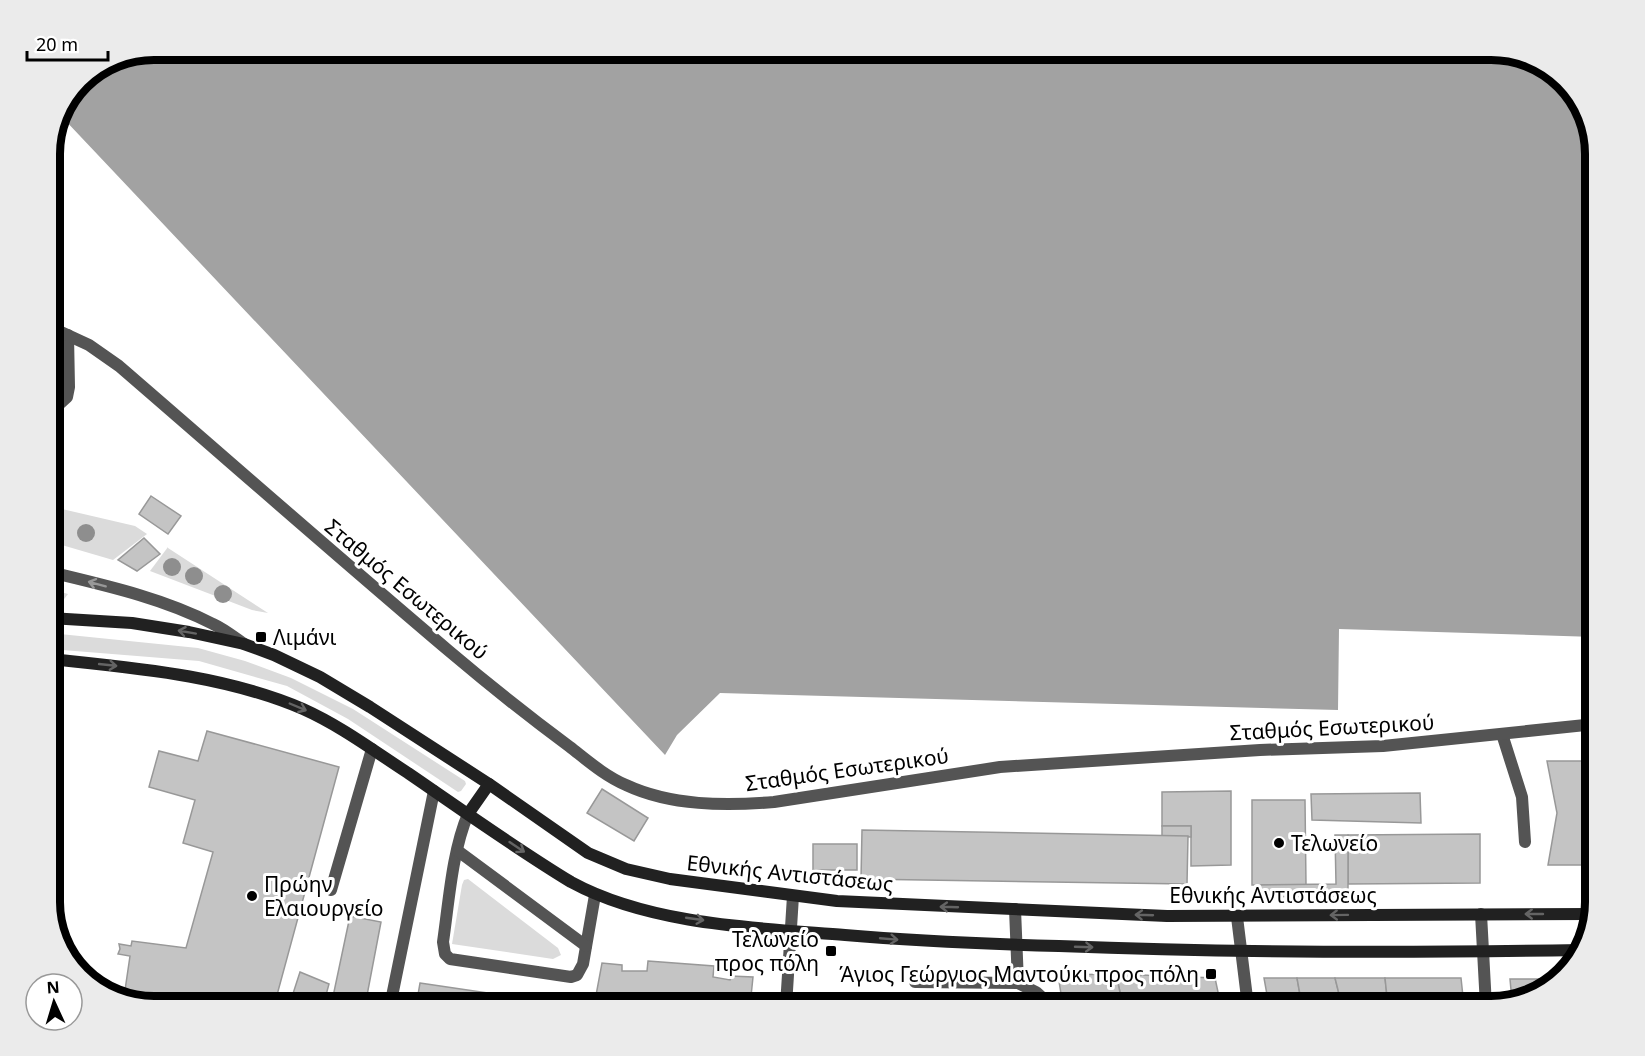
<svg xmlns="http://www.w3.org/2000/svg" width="1645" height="1056" font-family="'Noto Sans',sans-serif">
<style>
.green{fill:#dbdbdb}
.water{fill:#a2a2a2}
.building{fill:#c4c4c4;stroke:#989898;stroke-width:1.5}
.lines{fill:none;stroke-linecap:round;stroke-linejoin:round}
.path{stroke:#767676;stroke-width:4;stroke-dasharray:1.5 3;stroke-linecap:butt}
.service{stroke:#545454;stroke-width:12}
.minor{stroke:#545454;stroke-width:12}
.tertiary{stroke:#545454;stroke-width:12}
.secondary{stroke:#212121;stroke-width:12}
.tree{fill:#8e8e8e}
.oneway{stroke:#989898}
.oneway2{stroke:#646464}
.poi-dot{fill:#000;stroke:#fff;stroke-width:2}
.labels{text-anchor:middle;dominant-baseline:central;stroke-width:6;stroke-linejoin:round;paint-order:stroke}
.street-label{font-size:21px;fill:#000;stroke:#fff}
.poi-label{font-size:21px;fill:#000;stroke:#fff;text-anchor:start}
.rim{fill:none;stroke:#000;stroke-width:8}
</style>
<rect width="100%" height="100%" fill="#fff"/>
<g class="green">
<polygon points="62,509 135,526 147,534 113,560 55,543"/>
<polygon points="168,547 168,548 268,613 252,610 150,571"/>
<polygon points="50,589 68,594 61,603 50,605"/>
<polygon points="50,633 198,648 245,661 291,678 353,709 465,781 466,784 461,791 458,792 348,719 287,686 199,661 50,649"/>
<polygon points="468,879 558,948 561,955 553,959 452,944 462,885 464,880"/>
</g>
<polygon class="water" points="154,50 1491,50 1549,67 1582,102 1595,153 1595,637 1339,629 1338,710 720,693 677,735 665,755 63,118 80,80 114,57"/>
<g class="building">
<polygon points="151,496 181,516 168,534 139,514"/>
<polygon points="144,538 160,554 137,571 118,560"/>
<polygon points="207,731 339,767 274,1006 154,1006 124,997 130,956 118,954 120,949 119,944 131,946 132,941 186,948 213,852 183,843 195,800 149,787 159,751 198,761"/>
<polygon points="1547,761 1595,761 1595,865 1548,865 1557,813"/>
<polygon points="602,789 648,818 634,841 587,813"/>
<polygon points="1231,791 1231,865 1191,866 1191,826 1162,826 1162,792"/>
<polygon points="1420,793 1421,823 1312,820 1311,794"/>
<polygon points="1252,800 1305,800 1306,885 1252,885"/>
<polygon points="1162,826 1191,826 1191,837 1162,836"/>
<polygon points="862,830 1188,836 1187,884 861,879"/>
<polygon points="1480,834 1480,883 1348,884 1348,835"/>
<polygon points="1335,835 1348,835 1348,896 1257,897 1257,885 1336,884"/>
<rect x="813" y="844" width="44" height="26"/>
<polygon points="350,916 381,922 365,1006 331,1006"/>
<polygon points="648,961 714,966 713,977 730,980 731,976 753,977 750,1006 594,1006 602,963 622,965 622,971 647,971"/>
<polygon points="300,972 329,984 323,1006 289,1006"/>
<polygon points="1116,974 1215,978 1221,1006 1123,1006"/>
<polygon points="1116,974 1123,1006 1063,1006 1058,975"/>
<polygon points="1264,978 1297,978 1302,1006 1269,1006"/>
<polygon points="1297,978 1335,978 1342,1006 1302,1006"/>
<polygon points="1335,978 1385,978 1388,1006 1342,1006"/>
<polygon points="1385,978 1461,978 1464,1006 1388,1006"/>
<polygon points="1510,979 1557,979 1543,993 1512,1001"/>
<polygon points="420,983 576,1006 416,1006"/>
<polygon points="93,986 119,989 118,996 96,989"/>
<polygon points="889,993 890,1006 861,1006 860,994"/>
</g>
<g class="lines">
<polyline class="path" points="901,995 902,1006"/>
<g class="service">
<polyline points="50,404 55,408 50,488"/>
<polyline points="55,408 67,397 69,387 68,335"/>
<polyline points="1502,734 1522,797 1525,842"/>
<path d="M468 814C452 852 449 901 443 942L445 954 450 959 571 977 577 975 583 964 595 895"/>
<polyline points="458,851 586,946"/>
<polyline points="331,890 372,749"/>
</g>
<g class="minor">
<path d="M50 327 89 345 119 366C229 461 338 557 449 651 488 684 528 716 570 747 588 761 605 776 626 785 671 806 725 806 774 802L1000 767 1260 750 1383 746 1595 724"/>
<path d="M50 572C104 585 163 598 213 624 224 629 234 637 244 644"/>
<polyline points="1015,909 1018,983"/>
<polyline points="1481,914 1486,1006"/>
<polyline points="915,982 1018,983 1036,992 1047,1002 1049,1006"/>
<polyline points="390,1006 434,791"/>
<polyline points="786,1006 793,896"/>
</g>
<polyline class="tertiary" points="1237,917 1248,1006"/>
<g class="secondary">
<polyline points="50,618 132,623 189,632 244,644 274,655 320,677 370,707 489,784 588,853 626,869 670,879 837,901 1167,916 1592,914"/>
<path d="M50 659C134 668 224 675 303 709 341 726 374 751 408 773 462 810 515 848 571 882 650 925 756 928 845 935 916 941 988 944 1059 946 1233 953 1407 953 1581 950"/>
<polyline points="468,814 489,784"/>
</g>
</g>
<g class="tree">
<circle cx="86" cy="533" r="9"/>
<circle cx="172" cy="567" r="9"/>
<circle cx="194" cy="576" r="9"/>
<circle cx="223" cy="594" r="9"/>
</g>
<defs><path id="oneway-shaft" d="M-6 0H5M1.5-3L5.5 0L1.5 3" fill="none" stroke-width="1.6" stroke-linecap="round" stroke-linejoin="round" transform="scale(1.5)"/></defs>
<use class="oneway" href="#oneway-shaft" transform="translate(97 584) rotate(-165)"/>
<g class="oneway2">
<use href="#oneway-shaft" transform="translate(187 632) rotate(-170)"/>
<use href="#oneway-shaft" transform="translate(108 665) rotate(6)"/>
<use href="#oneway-shaft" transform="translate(298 707) rotate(23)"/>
<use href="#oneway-shaft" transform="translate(517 847) rotate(34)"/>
<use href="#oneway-shaft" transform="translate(949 907) rotate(-178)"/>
<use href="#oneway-shaft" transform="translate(1534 914) rotate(-180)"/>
<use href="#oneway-shaft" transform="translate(1144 915) rotate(-178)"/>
<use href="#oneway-shaft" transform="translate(1339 915) rotate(179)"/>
<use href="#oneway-shaft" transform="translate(695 919) rotate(8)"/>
<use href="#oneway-shaft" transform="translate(889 939) rotate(5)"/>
<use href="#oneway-shaft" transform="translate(1084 947) rotate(2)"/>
</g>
<g class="poi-dot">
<rect x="255" y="631" width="12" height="12" rx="3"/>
<circle cx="1279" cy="843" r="6"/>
<circle cx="252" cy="896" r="6"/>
<rect x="825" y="945" width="12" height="12" rx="3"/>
<rect x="1205" y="968" width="12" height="12" rx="3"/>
</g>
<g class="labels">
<g class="street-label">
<text transform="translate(407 589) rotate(40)">Σταθμός Εσωτερικού</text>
<text transform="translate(1332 727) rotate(-3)">Σταθμός Εσωτερικού</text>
<text transform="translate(847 769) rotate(-8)">Σταθμός Εσωτερικού</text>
<text transform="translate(790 873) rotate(6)">Εθνικής Αντιστάσεως</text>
<text x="1273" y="895">Εθνικής Αντιστάσεως</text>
</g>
<g class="poi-label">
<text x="273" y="637">Λιμάνι</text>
<text x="1291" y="843">Τελωνείο</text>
<text x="264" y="884">Πρώην<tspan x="264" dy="24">Ελαιουργείο</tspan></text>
<text x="819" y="939" text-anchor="end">Τελωνείο<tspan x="819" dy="24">προς πόλη</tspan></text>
<text x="1199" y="974" text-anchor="end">Άγιος Γεώργιος Μαντούκι προς πόλη</text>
</g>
</g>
<path d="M0 0H1645V1056H0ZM154 60H1491A94 94 0 0 1 1585 154V902A94 94 0 0 1 1491 996H154A94 94 0 0 1 60 902V154A94 94 0 0 1 154 60Z" fill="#ebebeb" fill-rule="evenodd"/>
<path class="rim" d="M154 60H1491A94 94 0 0 1 1585 154V902A94 94 0 0 1 1491 996H154A94 94 0 0 1 60 902V154A94 94 0 0 1 154 60Z"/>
<g transform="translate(54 1002) rotate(356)"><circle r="28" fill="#ffffff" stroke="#999999" stroke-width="1.5"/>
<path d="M0-4.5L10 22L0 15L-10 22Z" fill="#000000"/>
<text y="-9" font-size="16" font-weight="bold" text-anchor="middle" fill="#000000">N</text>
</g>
<path d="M27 51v9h81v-9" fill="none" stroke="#000000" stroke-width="3"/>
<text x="36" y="51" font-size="18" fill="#000000" stroke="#ffffff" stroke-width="4.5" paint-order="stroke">20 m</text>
</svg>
